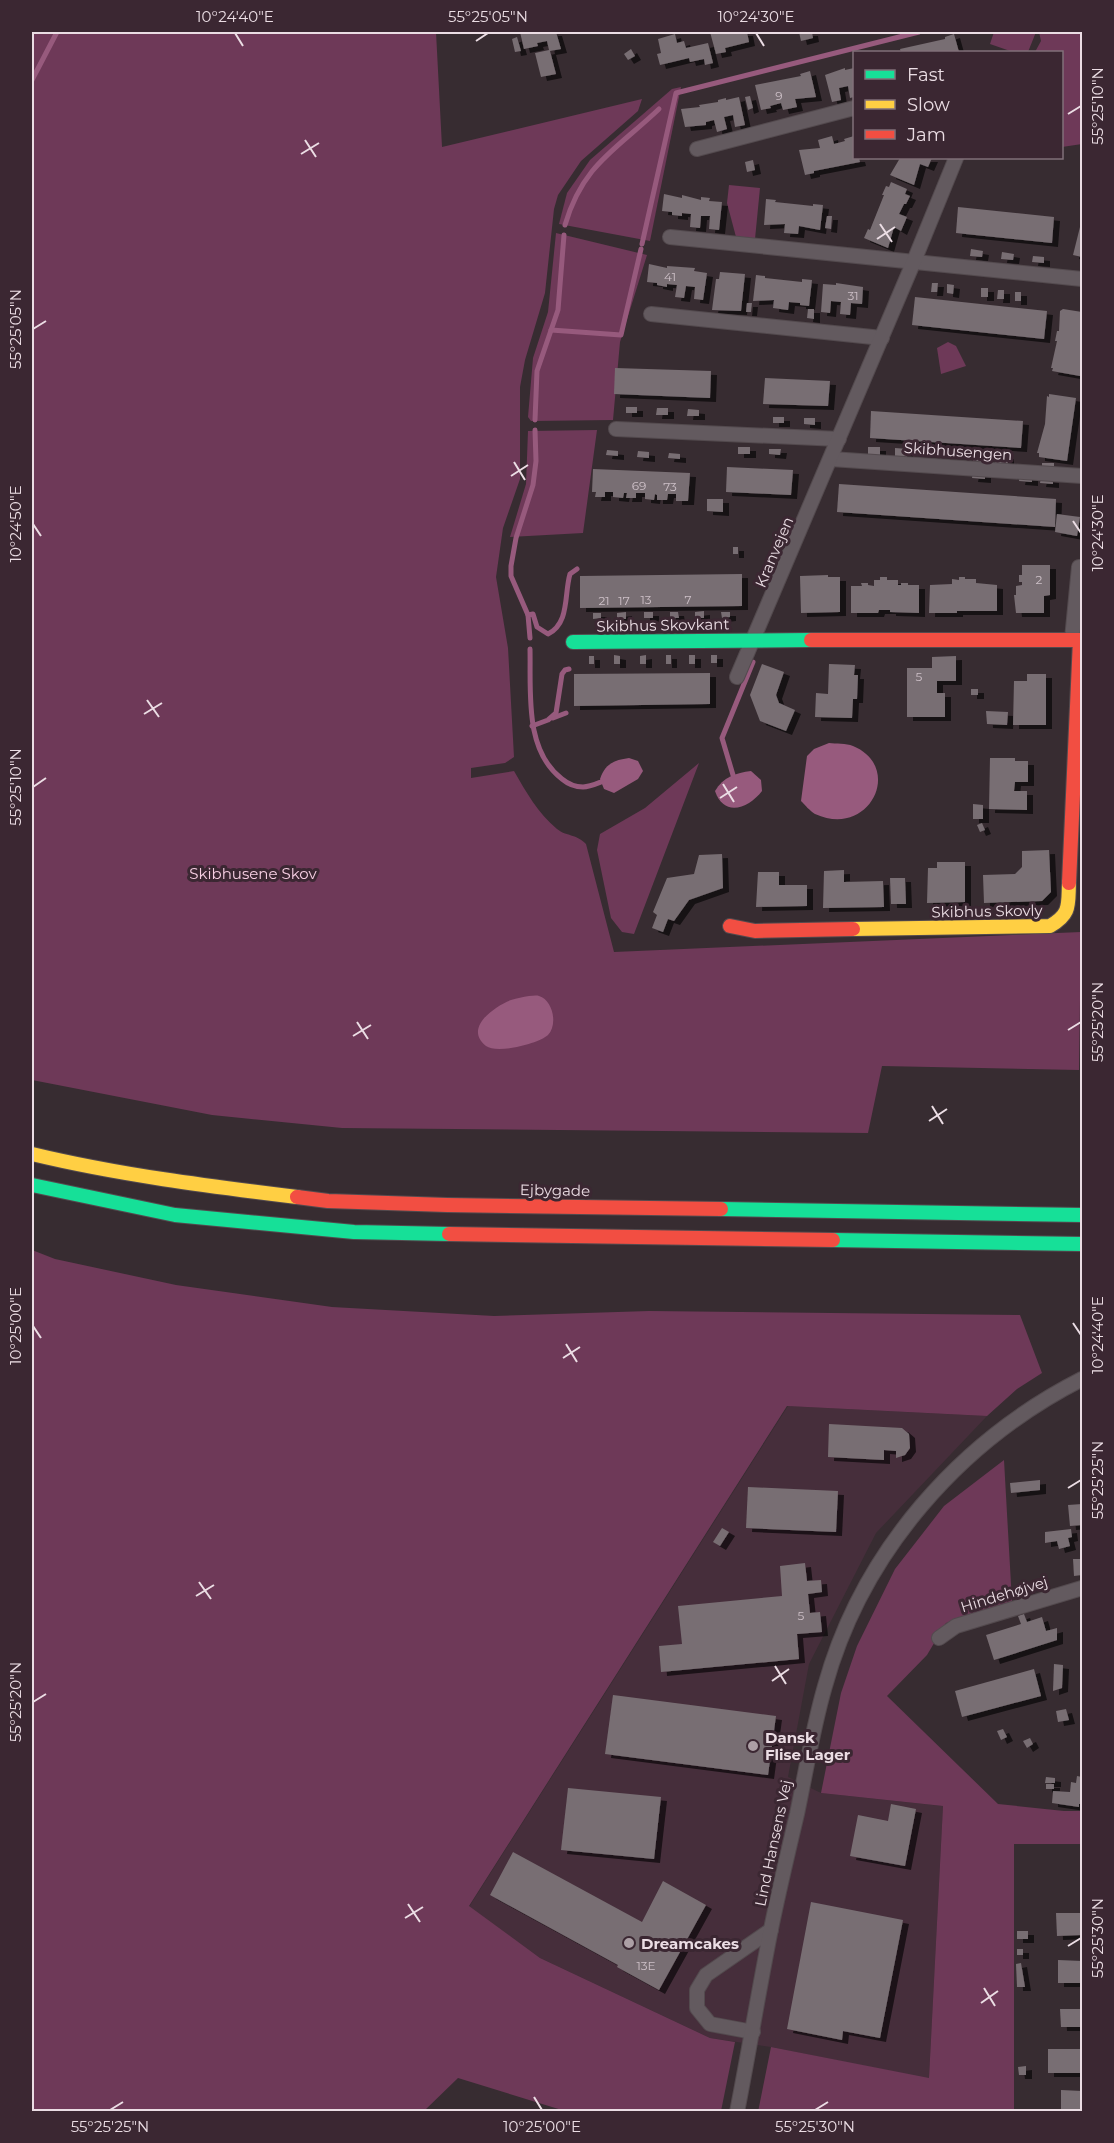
<svg xmlns="http://www.w3.org/2000/svg" width="1114" height="2143" font-family="Montserrat,sans-serif">
<style>
.built{fill:#462e3b}
.green{fill:#6e3958}
.water{fill:#975a7d}
.lines{fill:none;stroke-linecap:round;stroke-linejoin:round}
.stream{stroke:#975a7d;stroke-width:5}
.building{fill:#786e73;filter:url(#shadow)}
.street-casing{stroke:#534a4e;stroke-width:16}
.fast-casing{stroke:#534a4e;stroke-width:16}
.slow-casing{stroke:#534a4e;stroke-width:16}
.jam-casing{stroke:#534a4e;stroke-width:16}
.street{stroke:#635a5f;stroke-width:14}
.fast{stroke:#16e098;stroke-width:14}
.slow{stroke:#ffcf43;stroke-width:14}
.jam{stroke:#f24e42;stroke-width:14}
.ticks{fill:none;stroke:#ebdde4;stroke-width:2}
.poi-dot{fill:#ac9fa5;stroke:#3b2732;stroke-width:2}
.labels{text-anchor:middle;dominant-baseline:central;stroke-width:6;stroke-linejoin:round;paint-order:stroke}
.number-label{font-size:12px;fill:#cec1c8}
.street-label{font-size:15px;fill:#ebdde4;stroke:#3b2732}
.park-label{font-size:15px;fill:#f7cfe3;stroke:#3b2732}
.poi-label{font-size:15px;font-weight:bold;fill:#ebdde4;stroke:#3b2732;text-anchor:start}
.neatline{fill:none;stroke:#ebdde4;stroke-width:2}
.ticks-label{font-size:15px;text-anchor:middle;fill:#ebdde4}
</style>
<defs>
<filter id="shadow"><feDropShadow dx="6" dy="4" stdDeviation="0" flood-color="#0009"/></filter>
</defs>
<rect width="100%" height="100%" fill="#372c31"/>
<polygon class="built" points="788,1406 987,1416 876,1533 809,1664 788,1777 821,1793 943,1806 929,2079 771,2047 710,2038 540,1958 469,1907"/>
<g class="green">
<path d="M32 32H436L442 147 642 99 638 111 581 161 558 195 554 209 545 293 525 360 520 387V479L503 528 496 577 508 648 514 757 505 763 471 768V778L514 771C526 792 538 813 557 829 567 837 575 833 586 844L614 952 1081 932 1079 1070 882 1066 868 1133 342 1128 212 1115 32 1080Z"/>
<polygon points="994,32 1036,32 1028,52 1013,52 990,44"/>
<polygon points="1039,32 1082,32 1082,144 1062,147 1062,52 1035,52 1041,41"/>
<polygon points="681,87 650,241 559,224 567,193 590,160 672,89"/>
<polygon points="729,185 760,188 755,239 736,237 727,203"/>
<polygon points="556,233 647,255 620,342 613,420 531,421 528,417 533,358 548,312"/>
<polygon points="948,342 956,346 966,366 941,374 937,348"/>
<polygon points="597,430 583,533 510,537 526,484 528,431"/>
<polygon points="699,763 634,934 622,932 611,918 597,850 600,834 645,808"/>
<polygon points="32,1250 55,1259 176,1285 332,1307 494,1316 649,1311 1020,1315 1042,1373 1017,1389 987,1416 787,1406 469,1906 540,1958 710,2038 735,2042 721,2111 565,2111 458,2078 424,2111 32,2111"/>
<polygon points="1004,1460 1012,1602 946,1623 927,1655 887,1696 998,1804 1064,1811 1082,1811 1082,1844 1014,1844 1014,2111 758,2112 771,2047 929,2078 943,1806 821,1793 841,1693 857,1646 895,1569 944,1506"/>
</g>
<g class="water">
<path d="M829 743C836 744 846 743 853 746 904 767 870 839 815 814 810 811 805 805 801 801L807 756 814 749Z"/>
<path d="M629 758 638 761 643 771 638 779 614 793 604 789 600 779C605 764 614 760 629 758Z"/>
<path d="M751 771 761 780 762 791C749 808 724 818 715 791 723 777 736 773 751 771Z"/>
<path d="M529 996C532 996 536 995 539 996 553 1000 558 1025 548 1035 538 1044 497 1054 486 1046 463 1028 495 1006 511 1000 517 998 523 997 529 996Z"/>
</g>
<g class="lines">
<g class="stream">
<polyline points="32,80 57,32"/>
<path d="M565 225C583 164 616 150 659 109"/>
<polyline points="642,244 676,93 919,32"/>
<polyline points="551,330 621,335 641,249"/>
<polyline points="535,420 537,371 558,310 564,235"/>
<path d="M528 615 533 614 537 627 548 634C570 623 564 594 570 574L577 569"/>
<polyline points="530,638 528,615 511,576 511,566 516,538 533,485 536,461 535,430"/>
<path d="M530 649C531 692 524 750 562 779 568 784 575 787 583 787 589 787 596 784 601 782"/>
<polyline points="553,718 566,713"/>
<polyline points="532,726 548,720 556,713 562,674 565,670 569,669"/>
<polyline points="733,775 722,738 753,662"/>
</g>
</g>
<g class="building">
<polygon points="520,32 556,32 561,49 550,51 556,74 541,77 535,53 549,50 547,41 537,43 538,46 524,49"/>
<polygon points="710,32 747,32 749,42 725,48 726,52 716,54"/>
<polygon points="799,32 812,32 813,38 801,41"/>
<polygon points="675,34 677,43 684,41 686,48 708,43 713,63 705,65 704,59 690,62 689,58 660,65 657,54 661,53 658,39"/>
<polygon points="954,34 959,52 901,52 900,49 945,39 945,37"/>
<polygon points="517,37 521,51 515,52 512,39"/>
<polygon points="631,49 635,56 628,60 624,54"/>
<polygon points="845,68 845,70 854,68 854,97 850,98 848,86 839,88 841,100 832,102 825,75"/>
<polygon points="810,71 816,97 795,99 797,107 783,110 781,103 770,106 771,108 761,110 755,85 801,76 800,74"/>
<polygon points="750,96 753,108 748,110 745,97"/>
<polygon points="739,97 745,125 735,127 733,115 724,117 727,129 717,132 714,120 706,122 706,125 685,127 681,109 700,107 699,105 718,102 718,100 726,98 726,100"/>
<polygon points="832,136 834,144 845,141 844,139 854,136 854,158 859,158 860,162 814,171 814,173 805,175 799,150 820,148 818,140"/>
<polygon points="900,158 932,158 928,167 920,164 914,185 890,175"/>
<polygon points="753,160 755,170 747,172 745,162"/>
<polygon points="891,182 907,189 905,194 910,196 906,204 904,204 899,214 907,217 901,231 894,227 888,248 864,238 868,229 870,230 884,195 882,195 886,186 889,187"/>
<polygon points="664,194 682,198 682,195 701,200 701,197 710,198 709,201 722,202 719,230 709,229 710,216 701,216 700,228 690,227 691,214 682,213 682,216 672,215 672,212 662,211"/>
<polygon points="766,199 776,200 775,202 813,206 813,204 823,205 820,230 799,226 798,234 784,233 785,224 764,225"/>
<polygon points="958,207 1054,217 1052,243 956,233"/>
<polygon points="827,216 832,216 831,229 825,228"/>
<polygon points="1082,219 1082,257 1073,255"/>
<polygon points="971,249 983,251 982,257 970,256"/>
<polygon points="1002,252 1014,254 1013,260 1001,259"/>
<polygon points="1033,256 1044,257 1044,263 1032,262"/>
<polygon points="649,264 667,268 667,266 695,268 694,271 707,273 703,300 694,299 695,287 686,286 684,298 675,297 677,285 667,284 667,287 657,285 657,283 647,282"/>
<polygon points="720,272 745,274 741,311 712,310 716,279 719,279"/>
<polygon points="756,275 765,276 765,278 802,282 802,279 812,280 809,306 800,305 800,303 789,302 788,310 773,308 774,300 753,301"/>
<polygon points="836,283 863,287 862,304 851,303 850,315 840,314 841,302 831,301 830,313 821,312 823,284 836,285"/>
<polygon points="932,283 938,283 937,292 931,292"/>
<polygon points="947,284 954,285 953,294 947,293"/>
<rect x="981" y="288" width="7" height="9"/>
<polygon points="998,290 1004,290 1004,299 997,299"/>
<rect x="1015" y="292" width="6" height="9"/>
<polygon points="915,297 1047,311 1044,339 912,325"/>
<polygon points="747,303 752,303 751,312 746,312"/>
<polygon points="808,309 814,309 814,319 807,318"/>
<polygon points="1063,309 1082,312 1082,359 1080,376 1052,371 1053,368 1051,368 1057,341 1055,341 1057,331 1059,331 1060,311"/>
<polygon points="615,368 711,371 710,398 614,394"/>
<polygon points="765,378 830,381 828,406 763,404"/>
<polygon points="1049,394 1076,398 1067,461 1039,457 1039,453 1037,453 1045,424 1047,396 1049,397"/>
<rect x="626" y="407" width="11" height="6"/>
<polygon points="657,408 668,408 668,415 656,415"/>
<polygon points="688,409 699,410 699,416 687,416"/>
<polygon points="871,411 1023,421 1021,448 870,438"/>
<rect x="773" y="417" width="11" height="6"/>
<polygon points="804,418 815,418 815,425 804,424"/>
<rect x="738" y="447" width="12" height="7"/>
<rect x="868" y="447" width="12" height="9"/>
<polygon points="895,448 907,449 907,458 895,458"/>
<polygon points="769,449 781,449 780,455 769,454"/>
<polygon points="607,450 618,451 618,456 606,455"/>
<polygon points="638,451 649,452 649,458 637,457"/>
<polygon points="669,453 680,454 680,459 668,458"/>
<polygon points="974,453 987,455 986,464 973,463"/>
<polygon points="996,455 1008,455 1008,465 995,465"/>
<rect x="1042" y="463" width="12" height="5"/>
<polygon points="727,467 793,470 791,495 726,492"/>
<polygon points="593,469 690,473 688,501 676,501 676,494 668,494 667,500 657,500 657,495 655,494 654,500 645,499 645,493 636,493 636,498 626,498 627,493 624,493 623,498 613,497 613,492 605,492 605,497 595,497 596,492 592,492"/>
<polygon points="973,473 985,474 985,479 972,478"/>
<polygon points="1020,476 1032,477 1032,482 1019,481"/>
<polygon points="1041,478 1053,479 1053,484 1040,483"/>
<polygon points="839,484 1056,499 1055,527 837,512"/>
<polygon points="707,499 723,499 723,512 707,511"/>
<polygon points="1057,514 1080,517 1077,536 1055,532"/>
<rect x="733" y="547" width="5" height="7"/>
<polygon points="1022,565 1050,565 1050,595 1044,596 1044,613 1016,613 1014,595 1016,595 1016,586 1022,585 1022,582 1019,582 1019,575 1022,575"/>
<polygon points="742,574 742,606 580,608 580,576"/>
<polygon points="828,575 828,577 840,577 840,612 801,613 800,576"/>
<polygon points="880,577 887,577 887,580 898,580 898,585 901,585 901,583 908,583 908,585 919,585 919,613 890,612 890,610 879,610 878,613 851,613 851,586 862,586 861,583 868,583 868,585 874,586 874,580 880,580"/>
<polygon points="959,577 965,577 965,579 976,579 976,583 997,585 997,611 957,611 957,613 929,613 930,585 952,584 952,579 959,580"/>
<polygon points="704,611 704,618 695,618 695,612"/>
<polygon points="626,612 626,619 617,619 617,613"/>
<rect x="644" y="612" width="9" height="6"/>
<polygon points="670,612 678,612 679,618 670,618"/>
<polygon points="721,612 730,612 730,617 722,618"/>
<polygon points="593,613 601,613 601,618 593,619"/>
<polygon points="614,655 620,656 620,664 614,664"/>
<polygon points="646,655 646,664 640,664 640,656"/>
<rect x="666" y="655" width="5" height="9"/>
<rect x="689" y="655" width="6" height="9"/>
<rect x="711" y="655" width="6" height="8"/>
<rect x="589" y="656" width="5" height="8"/>
<polygon points="956,656 956,681 937,681 937,693 945,693 945,717 907,717 907,668 932,668 932,657"/>
<polygon points="762,664 784,672 776,695 779,703 795,710 786,731 760,721 750,695"/>
<polygon points="829,664 855,665 854,675 858,675 857,699 853,699 852,718 815,717 816,693 828,694"/>
<polygon points="710,673 710,704 574,706 574,674"/>
<polygon points="1027,674 1046,674 1046,725 1013,725 1014,681 1027,681"/>
<rect x="971" y="689" width="7" height="6"/>
<polygon points="986,711 1008,712 1007,725 987,724"/>
<polygon points="990,758 1015,758 1015,761 1028,761 1028,782 1015,782 1014,791 1027,791 1027,810 989,809"/>
<polygon points="973,804 983,805 983,819 973,819"/>
<polygon points="982,823 985,830 980,832 977,825"/>
<polygon points="1049,850 1051,892 1042,901 984,903 983,875 1015,874 1022,867 1022,851"/>
<polygon points="722,854 723,888 689,900 674,921 668,919 663,932 652,928 657,915 653,912 667,878 694,874 699,855"/>
<polygon points="937,862 965,862 965,902 927,903 928,868 937,868"/>
<polygon points="844,870 844,882 883,881 884,907 823,908 824,871"/>
<polygon points="758,872 779,872 779,885 807,885 807,906 756,907"/>
<polygon points="890,878 905,878 906,904 891,904"/>
<polygon points="829,1424 902,1428 909,1434 910,1448 905,1455 896,1458 896,1451 884,1450 884,1460 828,1457"/>
<polygon points="1040,1480 1040,1490 1011,1493 1010,1483"/>
<polygon points="748,1487 838,1491 836,1532 746,1528"/>
<polygon points="1082,1504 1082,1525 1070,1526 1068,1505"/>
<polygon points="722,1528 729,1532 720,1546 713,1542"/>
<polygon points="1071,1529 1072,1537 1068,1538 1070,1546 1059,1549 1057,1541 1045,1543 1045,1532"/>
<polygon points="1073,1559 1082,1559 1082,1575 1074,1576"/>
<polygon points="805,1563 807,1581 821,1580 822,1592 808,1594 810,1613 820,1612 822,1632 797,1634 799,1659 661,1672 659,1646 682,1644 678,1606 782,1596 780,1566"/>
<polygon points="1024,1614 1027,1622 1042,1617 1046,1631 1057,1628 1057,1640 994,1660 986,1635 1021,1624 1018,1616"/>
<polygon points="1054,1664 1063,1665 1062,1688 1053,1691"/>
<polygon points="1034,1669 1041,1696 962,1717 955,1691"/>
<polygon points="613,1695 776,1716 768,1775 605,1754"/>
<polygon points="1066,1709 1069,1720 1058,1722 1056,1711"/>
<polygon points="1003,1729 1007,1737 1001,1740 997,1731"/>
<polygon points="1030,1738 1033,1744 1027,1748 1023,1741"/>
<polygon points="1077,1776 1082,1777 1082,1804 1079,1804 1079,1807 1052,1803 1053,1791 1070,1792 1071,1782 1076,1783"/>
<polygon points="1046,1777 1055,1778 1055,1783 1045,1783"/>
<rect x="1046" y="1784" width="8" height="5"/>
<polygon points="568,1788 661,1797 654,1859 561,1850"/>
<polygon points="891,1804 916,1809 905,1866 850,1856 858,1815 888,1821"/>
<polygon points="513,1852 642,1922 663,1881 706,1905 659,1990 617,1967 618,1965 490,1895"/>
<polygon points="811,1902 903,1920 880,2038 843,2031 842,2040 787,2029"/>
<polygon points="1056,1913 1082,1913 1082,1935 1057,1936"/>
<rect x="1017" y="1931" width="11" height="8"/>
<rect x="1017" y="1949" width="6" height="6"/>
<polygon points="1058,1960 1082,1961 1082,1983 1058,1983"/>
<polygon points="1021,1963 1025,1987 1017,1987 1016,1964"/>
<polygon points="1060,2009 1082,2009 1082,2027 1061,2027"/>
<rect x="1048" y="2049" width="33" height="24"/>
<polygon points="1026,2066 1026,2075 1019,2075 1018,2067"/>
<polygon points="1061,2090 1082,2091 1082,2112 1061,2110"/>
</g>
<g class="lines">
<g class="street-casing">
<g id="street">
<polyline points="697,149 854,108"/>
<polyline points="670,237 1082,279"/>
<polyline points="651,314 882,338"/>
<polyline points="616,429 839,439"/>
<polyline points="831,459 1082,476"/>
<polyline points="1072,639 1079,567"/>
<polyline points="737,677 914,261 956,158"/>
<polyline points="939,1638 956,1626 1082,1588"/>
<polyline points="753,2032 710,2024 697,2008 697,1990 706,1975 771,1930"/>
<path d="M737 2112C749 2051 759 1989 771 1929 779 1890 788 1852 797 1814 806 1771 813 1727 825 1686 862 1552 960 1441 1082 1379"/>
</g>
</g>
<g class="fast-casing">
<g id="fast">
<polyline points="573,642 811,640"/>
<polyline points="32,1185 175,1215 354,1232 449,1234"/>
<polyline points="721,1209 1082,1215"/>
<polyline points="833,1240 1082,1244"/>
</g>
</g>
<g class="slow-casing">
<g id="slow">
<path d="M853 929 1050 926C1071 914 1068 905 1069 883"/>
<path d="M32 1154C119 1175 208 1186 297 1197"/>
</g>
</g>
<g class="jam-casing">
<g id="jam">
<polyline points="811,640 1080,640 1069,883"/>
<polyline points="730,926 755,931 853,929"/>
<polyline points="297,1197 328,1201 447,1205 721,1209"/>
<polyline points="449,1234 833,1240"/>
</g>
</g>
<use href="#street" class="street"/>
<use href="#fast" class="fast"/>
<use href="#slow" class="slow"/>
<use href="#jam" class="jam"/>
</g>
<path class="ticks" d="M235 33 243 46M756 33 764 46M476 41 488 33M1068 114 1081 106M305 140 316 157M301 154 319 143M880 224 892 242M877 239 895 227M33 329 46 321M514 462 525 480M511 476 528 465M1073 521 1081 533M33 524 41 536M147 700 159 717M144 714 162 703M723 784 734 802M33 787 46 778M720 798 737 787M357 1022 368 1039M1068 1030 1081 1022M353 1036 371 1025M932 1106 943 1124M929 1121 947 1109M1073 1323 1081 1335M33 1326 41 1338M566 1344 577 1362M563 1358 580 1347M1068 1488 1081 1480M199 1582 211 1599M196 1596 214 1585M775 1666 786 1684M772 1681 789 1669M33 1702 46 1694M408 1904 420 1922M405 1918 423 1907M1068 1946 1081 1938M984 1988 995 2006M981 2003 998 1991M534 2097 542 2110M110 2110 123 2102M815 2110 828 2102"/>
<g class="poi-dot">
<circle cx="753" cy="1746" r="6"/>
<circle cx="629" cy="1943" r="6"/>
</g>
<g class="labels">
<g class="number-label">
<text x="779" y="95">9</text>
<text x="670" y="276">41</text>
<text x="853" y="295">31</text>
<text x="639" y="485">69</text>
<text x="670" y="486">73</text>
<text x="1039" y="579">2</text>
<text x="646" y="599">13</text>
<text x="688" y="599">7</text>
<text x="604" y="600">21</text>
<text x="624" y="600">17</text>
<text x="919" y="676">5</text>
<text x="801" y="1615">5</text>
<text x="646" y="1965">13E</text>
</g>
<g class="street-label">
<text transform="translate(958 451) rotate(4)">Skibhusengen</text>
<text transform="translate(774 552) rotate(-67)">Kranvejen</text>
<text transform="translate(663 625) rotate(-1)">Skibhus Skovkant</text>
<text transform="translate(987 911) rotate(-1)">Skibhus Skovly</text>
<text transform="translate(555 1190) rotate(1)">Ejbygade</text>
<text transform="translate(1004 1594) rotate(-17)">Hindehøjvej</text>
<text transform="translate(773 1843) rotate(-78)">Lind Hansens Vej</text>
</g>
<g class="park-label">
<text x="253" y="873">Skibhusene Skov</text>
</g>
<g class="poi-label">
<text x="765" y="1737">Dansk<tspan x="765" dy="17">Flise Lager</tspan></text>
<text x="641" y="1943">Dreamcakes</text>
</g>
</g>
<rect width="1114" height="2143" fill="none" stroke="#3b2732" stroke-width="66"/>
<rect x="853" y="51" width="210" height="108" fill="#3b2732" stroke="#817079" stroke-width="1.5"/>
<rect x="865" y="70" width="30" height="9" fill="#16e098" stroke="#817079" stroke-width="1.5"/>
<text x="907" y="81" font-size="18" fill="#ebdde4">Fast</text>
<rect x="865" y="100" width="30" height="9" fill="#ffcf43" stroke="#817079" stroke-width="1.5"/>
<text x="907" y="111" font-size="18" fill="#ebdde4">Slow</text>
<rect x="865" y="130" width="30" height="9" fill="#f24e42" stroke="#817079" stroke-width="1.5"/>
<text x="907" y="141" font-size="18" fill="#ebdde4">Jam</text>
<rect x="33" y="33" width="1048" height="2077" class="neatline"/>
<g class="ticks-label">
<text x="235" y="22">10°24'40"E</text>
<text x="488" y="22">55°25'05"N</text>
<text x="756" y="22">10°24'30"E</text>
<text transform="translate(1098 106) rotate(-90)" y="5">55°25'10"N</text>
<text transform="translate(16 329) rotate(-90)" y="5">55°25'05"N</text>
<text transform="translate(16 524) rotate(-90)" y="5">10°24'50"E</text>
<text transform="translate(1098 533) rotate(-90)" y="5">10°24'30"E</text>
<text transform="translate(16 787) rotate(-90)" y="5">55°25'10"N</text>
<text transform="translate(1098 1022) rotate(-90)" y="5">55°25'20"N</text>
<text transform="translate(16 1326) rotate(-90)" y="5">10°25'00"E</text>
<text transform="translate(1098 1335) rotate(-90)" y="5">10°24'40"E</text>
<text transform="translate(1098 1480) rotate(-90)" y="5">55°25'25"N</text>
<text transform="translate(16 1702) rotate(-90)" y="5">55°25'20"N</text>
<text transform="translate(1098 1938) rotate(-90)" y="5">55°25'30"N</text>
<text x="110" y="2132">55°25'25"N</text>
<text x="542" y="2132">10°25'00"E</text>
<text x="815" y="2132">55°25'30"N</text>
</g>
</svg>
